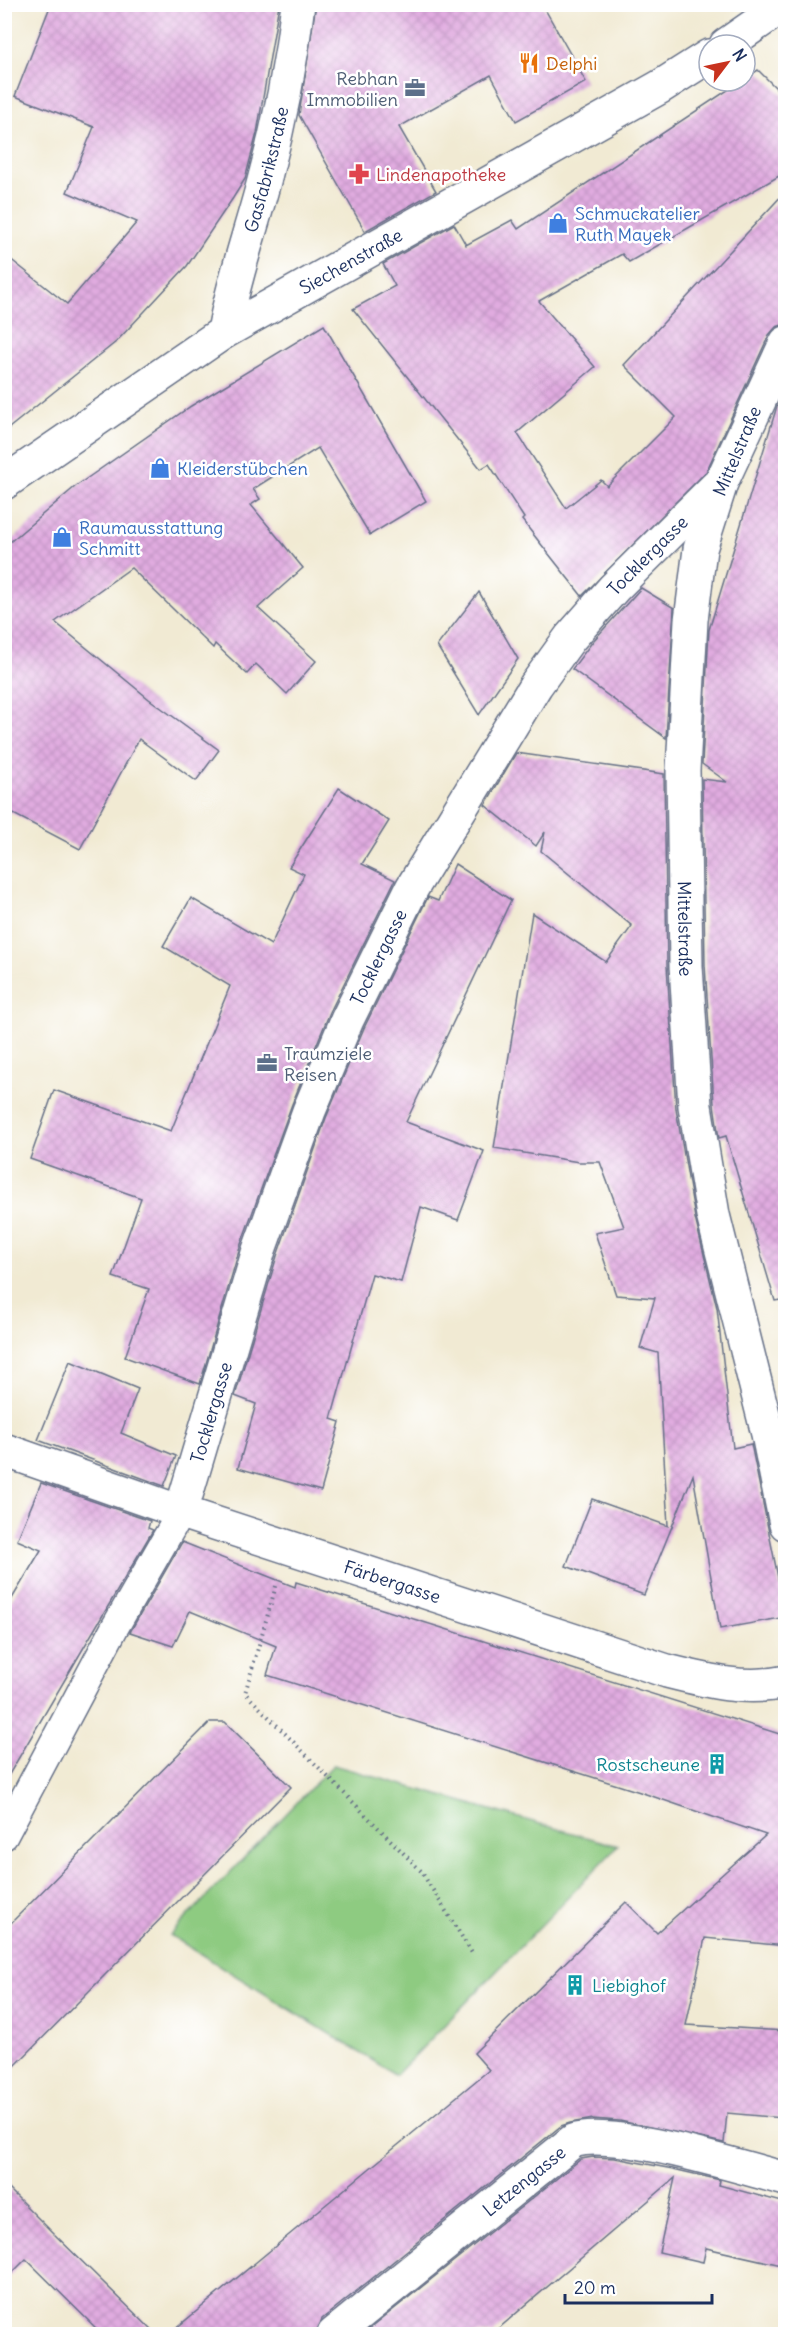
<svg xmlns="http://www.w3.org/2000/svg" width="790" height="2339" font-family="Delius,sans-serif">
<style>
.park{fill:#8ecb81;stroke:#547d70;stroke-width:1.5}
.building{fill:url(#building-cross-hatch)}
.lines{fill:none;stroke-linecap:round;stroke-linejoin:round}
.service-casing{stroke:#667087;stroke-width:30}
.minor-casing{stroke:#667087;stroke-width:36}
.tertiary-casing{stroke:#667087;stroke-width:36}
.path{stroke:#667087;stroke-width:4;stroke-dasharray:1.5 4.5;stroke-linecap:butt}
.service{stroke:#fff;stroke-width:27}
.minor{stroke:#fff;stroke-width:33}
.tertiary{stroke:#fff;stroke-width:33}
.labels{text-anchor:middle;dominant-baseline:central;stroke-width:5;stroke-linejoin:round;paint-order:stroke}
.food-label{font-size:18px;fill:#c56008;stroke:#fff;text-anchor:start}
.service-label{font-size:18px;fill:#4e5e75;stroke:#fff;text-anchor:end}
.street-label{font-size:18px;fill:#1b2f5e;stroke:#fff}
.health-label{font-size:18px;fill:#be3a42;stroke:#fff;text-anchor:start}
.shop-label{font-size:18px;fill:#366cbe;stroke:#fff;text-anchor:start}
.culture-label{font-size:18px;fill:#0d838f;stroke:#fff;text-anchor:end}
</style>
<defs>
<pattern id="building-cross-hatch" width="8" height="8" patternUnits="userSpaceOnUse" patternTransform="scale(1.5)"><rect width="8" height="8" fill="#e1ace0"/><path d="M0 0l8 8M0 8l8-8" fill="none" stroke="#c094c3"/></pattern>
</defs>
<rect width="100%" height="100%" fill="#fff"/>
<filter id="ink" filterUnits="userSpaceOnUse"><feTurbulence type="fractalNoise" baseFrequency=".0167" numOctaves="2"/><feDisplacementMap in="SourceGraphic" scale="12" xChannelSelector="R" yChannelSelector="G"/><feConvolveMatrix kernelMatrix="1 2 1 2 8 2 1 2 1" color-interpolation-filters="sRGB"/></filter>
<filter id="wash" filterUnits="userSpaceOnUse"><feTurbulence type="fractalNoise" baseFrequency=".008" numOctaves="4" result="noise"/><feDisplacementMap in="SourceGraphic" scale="24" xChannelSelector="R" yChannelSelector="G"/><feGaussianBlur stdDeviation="1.35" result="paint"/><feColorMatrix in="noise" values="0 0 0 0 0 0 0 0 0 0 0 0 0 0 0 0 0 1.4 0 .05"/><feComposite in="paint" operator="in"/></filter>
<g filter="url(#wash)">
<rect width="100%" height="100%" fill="#f1ead3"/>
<polygon class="park" points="333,1765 618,1846 396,2075 170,1935"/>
<g id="blocks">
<g class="building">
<polygon points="51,4 279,4 257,133 245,179 233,198 187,266 116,342 4,432 4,254 67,304 137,222 67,192 94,127 15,96"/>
<polygon points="316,4 542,4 586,82 516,121 491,75 399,127 436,191 365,231 299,115"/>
<polygon points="758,70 786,98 786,172 629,262 622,254 539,301 595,367 517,433 566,508 601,480 607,486 676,417 624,365 786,191 786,324 776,327 769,335 706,472 582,596 522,520 524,518 489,464 481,469 353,309 395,286 383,264 454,224 466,245 512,220 518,229"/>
<polygon points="324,325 426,501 370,535 318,448 253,489 260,499 251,505 303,568 258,608 316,661 287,694 256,664 247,674 215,644 213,648 131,568 55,622 149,699 219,750 196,781 139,739 80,849 4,809 4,547 76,486 191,406"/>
<polygon points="777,406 786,407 786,1299 775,1301 726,1136 719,1138 714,1104 705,965 702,779 727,782 702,764 709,630"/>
<polygon points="641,588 674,608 666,738 572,669 593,641"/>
<polygon points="479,592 518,659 479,715 437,646"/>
<polygon points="516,753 664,774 667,966 676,1109 695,1218 717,1308 733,1448 751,1444 786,1617 720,1629 693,1475 644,1595 566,1566 592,1499 668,1526 658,1353 640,1348 655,1298 616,1295 595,1233 624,1227 600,1162 579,1162 494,1148 532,913 606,962 632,926 541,851 545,832 536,846 485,805"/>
<polygon points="339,788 389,821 362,864 395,880 330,1012 292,1104 241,1244 200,1384 125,1357 149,1289 113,1277 141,1198 30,1159 54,1090 171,1131 230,986 163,946 191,898 271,945 304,874 289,867"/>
<polygon points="455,864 511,900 406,1122 484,1151 458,1220 421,1207 401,1282 372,1274 331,1419 340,1422 321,1491 238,1468 256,1404 235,1396 277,1256 326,1118 364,1028 428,897 438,901"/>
<polygon points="70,1361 138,1389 121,1433 176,1456 164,1486 38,1440"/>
<polygon points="41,1483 150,1521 148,1528 153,1530 4,1783 4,1612 41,1550 17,1540"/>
<polygon points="182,1542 295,1587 296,1582 786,1736 786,1946 705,1938 686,2025 786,2031 783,2118 727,2113 724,2143 620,2121 593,2119 570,2123 561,2126 322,2319 316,2334 169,2334 489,2070 474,2053 626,1902 657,1933 766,1835 640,1792 267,1675 276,1646 190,1611 173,1646 130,1632"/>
<polygon points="210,1722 225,1722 291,1787 4,2077 4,1930"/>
<polygon points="593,2157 615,2158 673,2169 720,2180 719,2185 786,2203 786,2266 706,2248 703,2262 659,2252 675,2178 492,2334 363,2334 581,2159"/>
<polygon points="4,2184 52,2232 156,2334 102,2334 26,2259 4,2281"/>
</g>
</g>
</g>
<g filter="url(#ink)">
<use href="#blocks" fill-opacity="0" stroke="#667087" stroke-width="1.5"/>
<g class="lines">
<g class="service-casing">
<polyline id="service" points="4,1836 115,1627 181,1512"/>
</g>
<g class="minor-casing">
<g id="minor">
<path id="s1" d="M224 332C233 280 251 231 264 181 280 122 291 64 298 4"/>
<path id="s2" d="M786 343 721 483 700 549 691 620 683 770 686 966 695 1106 713 1215 768 1434 786 1524"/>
<path id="s3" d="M4 1450 181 1512 667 1671C707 1681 745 1691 786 1682"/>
<path id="s4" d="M181 1512 259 1250 309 1111 347 1020 412 888 536 685 570 638 614 588 717 486"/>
<path id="s5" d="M334 2334 573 2141C614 2127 739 2167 786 2179"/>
</g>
</g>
<g class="tertiary-casing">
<g id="tertiary">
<polyline points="726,45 785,4"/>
<path id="s6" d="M4 483 224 332 660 87 709 56"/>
</g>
</g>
<polyline class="path" points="276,1586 245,1693 421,1871 472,1953"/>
<use href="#service" class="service"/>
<use href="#minor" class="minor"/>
<use href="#tertiary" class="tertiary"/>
</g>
</g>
<defs>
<g id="restaurant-bare" transform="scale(1.62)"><path d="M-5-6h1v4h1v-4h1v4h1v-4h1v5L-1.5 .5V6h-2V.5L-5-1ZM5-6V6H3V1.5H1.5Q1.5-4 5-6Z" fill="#e8710a" stroke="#fff" stroke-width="2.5" paint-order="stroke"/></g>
<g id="office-bare" transform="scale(1.62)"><path d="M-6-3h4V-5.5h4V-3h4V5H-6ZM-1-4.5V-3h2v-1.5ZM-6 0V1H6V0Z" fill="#5c6f8a" stroke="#fff" stroke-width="2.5" paint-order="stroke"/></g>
<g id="pharmacy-bare" transform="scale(1.62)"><path d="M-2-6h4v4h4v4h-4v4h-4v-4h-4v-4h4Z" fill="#e0444e" stroke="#fff" stroke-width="2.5" paint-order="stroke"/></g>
<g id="shop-bare" transform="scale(1.62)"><path d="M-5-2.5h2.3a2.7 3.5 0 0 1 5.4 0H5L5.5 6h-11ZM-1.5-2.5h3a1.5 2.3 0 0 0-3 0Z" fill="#3f7fe0" stroke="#fff" stroke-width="2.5" paint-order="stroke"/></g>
<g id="building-bare" transform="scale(1.62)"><path d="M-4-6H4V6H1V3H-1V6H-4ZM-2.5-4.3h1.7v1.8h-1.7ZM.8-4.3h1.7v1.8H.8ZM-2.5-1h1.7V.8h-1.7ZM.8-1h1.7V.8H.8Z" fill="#0f9aa8" stroke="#fff" stroke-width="2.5" paint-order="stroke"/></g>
</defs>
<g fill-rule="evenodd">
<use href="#restaurant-bare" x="529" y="63"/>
<use href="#office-bare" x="415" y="88"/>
<use href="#pharmacy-bare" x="359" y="174"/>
<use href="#shop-bare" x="558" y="223"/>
<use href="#shop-bare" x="160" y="468"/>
<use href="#shop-bare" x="62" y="537"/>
<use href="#office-bare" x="267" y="1063"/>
<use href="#building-bare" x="717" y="1764"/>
<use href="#building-bare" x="575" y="1985"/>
</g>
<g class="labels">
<g class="food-label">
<text x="546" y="63">Delphi</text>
</g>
<g class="service-label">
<text x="398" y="78">Rebhan<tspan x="398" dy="21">Immobilien</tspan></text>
<text x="284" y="1053" text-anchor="start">Traumziele<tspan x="284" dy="21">Reisen</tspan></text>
</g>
<g class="street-label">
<text stroke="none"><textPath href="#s1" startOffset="168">Gasfabrikstraße</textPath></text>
<text stroke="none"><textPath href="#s6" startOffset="412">Siechenstraße</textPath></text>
<text transform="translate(737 451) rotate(-67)">Mittelstraße</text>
<text stroke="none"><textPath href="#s4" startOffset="1076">Tocklergasse</textPath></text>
<text stroke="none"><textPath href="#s2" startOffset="604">Mittelstraße</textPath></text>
<text stroke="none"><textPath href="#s4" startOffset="590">Tocklergasse</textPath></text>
<text stroke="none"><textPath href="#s4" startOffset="104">Tocklergasse</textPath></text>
<text stroke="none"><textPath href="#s3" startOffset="410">Färbergasse</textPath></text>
<text stroke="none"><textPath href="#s5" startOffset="244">Letzengasse</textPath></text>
</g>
<g class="health-label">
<text x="376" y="174">Lindenapotheke</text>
</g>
<g class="shop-label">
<text x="575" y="213">Schmuckatelier<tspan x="575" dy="21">Ruth Mayek</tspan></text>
<text x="177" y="468">Kleiderstübchen</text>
<text x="79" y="527">Raumausstattung<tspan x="79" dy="21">Schmitt</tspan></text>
</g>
<g class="culture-label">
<text x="700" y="1764">Rostscheune</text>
<text x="592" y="1985" text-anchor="start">Liebighof</text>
</g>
</g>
<rect width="790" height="2339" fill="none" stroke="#fff" stroke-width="24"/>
<g transform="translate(727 63) rotate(58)"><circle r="28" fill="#ffffff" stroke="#a4acbf" stroke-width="1.5"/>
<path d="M0-4.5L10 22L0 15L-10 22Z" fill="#c8321e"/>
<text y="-9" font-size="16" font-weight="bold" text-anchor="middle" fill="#1b2f5e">N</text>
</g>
<path d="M565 2294v9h147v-9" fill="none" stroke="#1b2f5e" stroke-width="3"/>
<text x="574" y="2294" font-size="18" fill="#1b2f5e" stroke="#ffffff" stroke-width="4.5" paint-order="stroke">20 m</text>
</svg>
